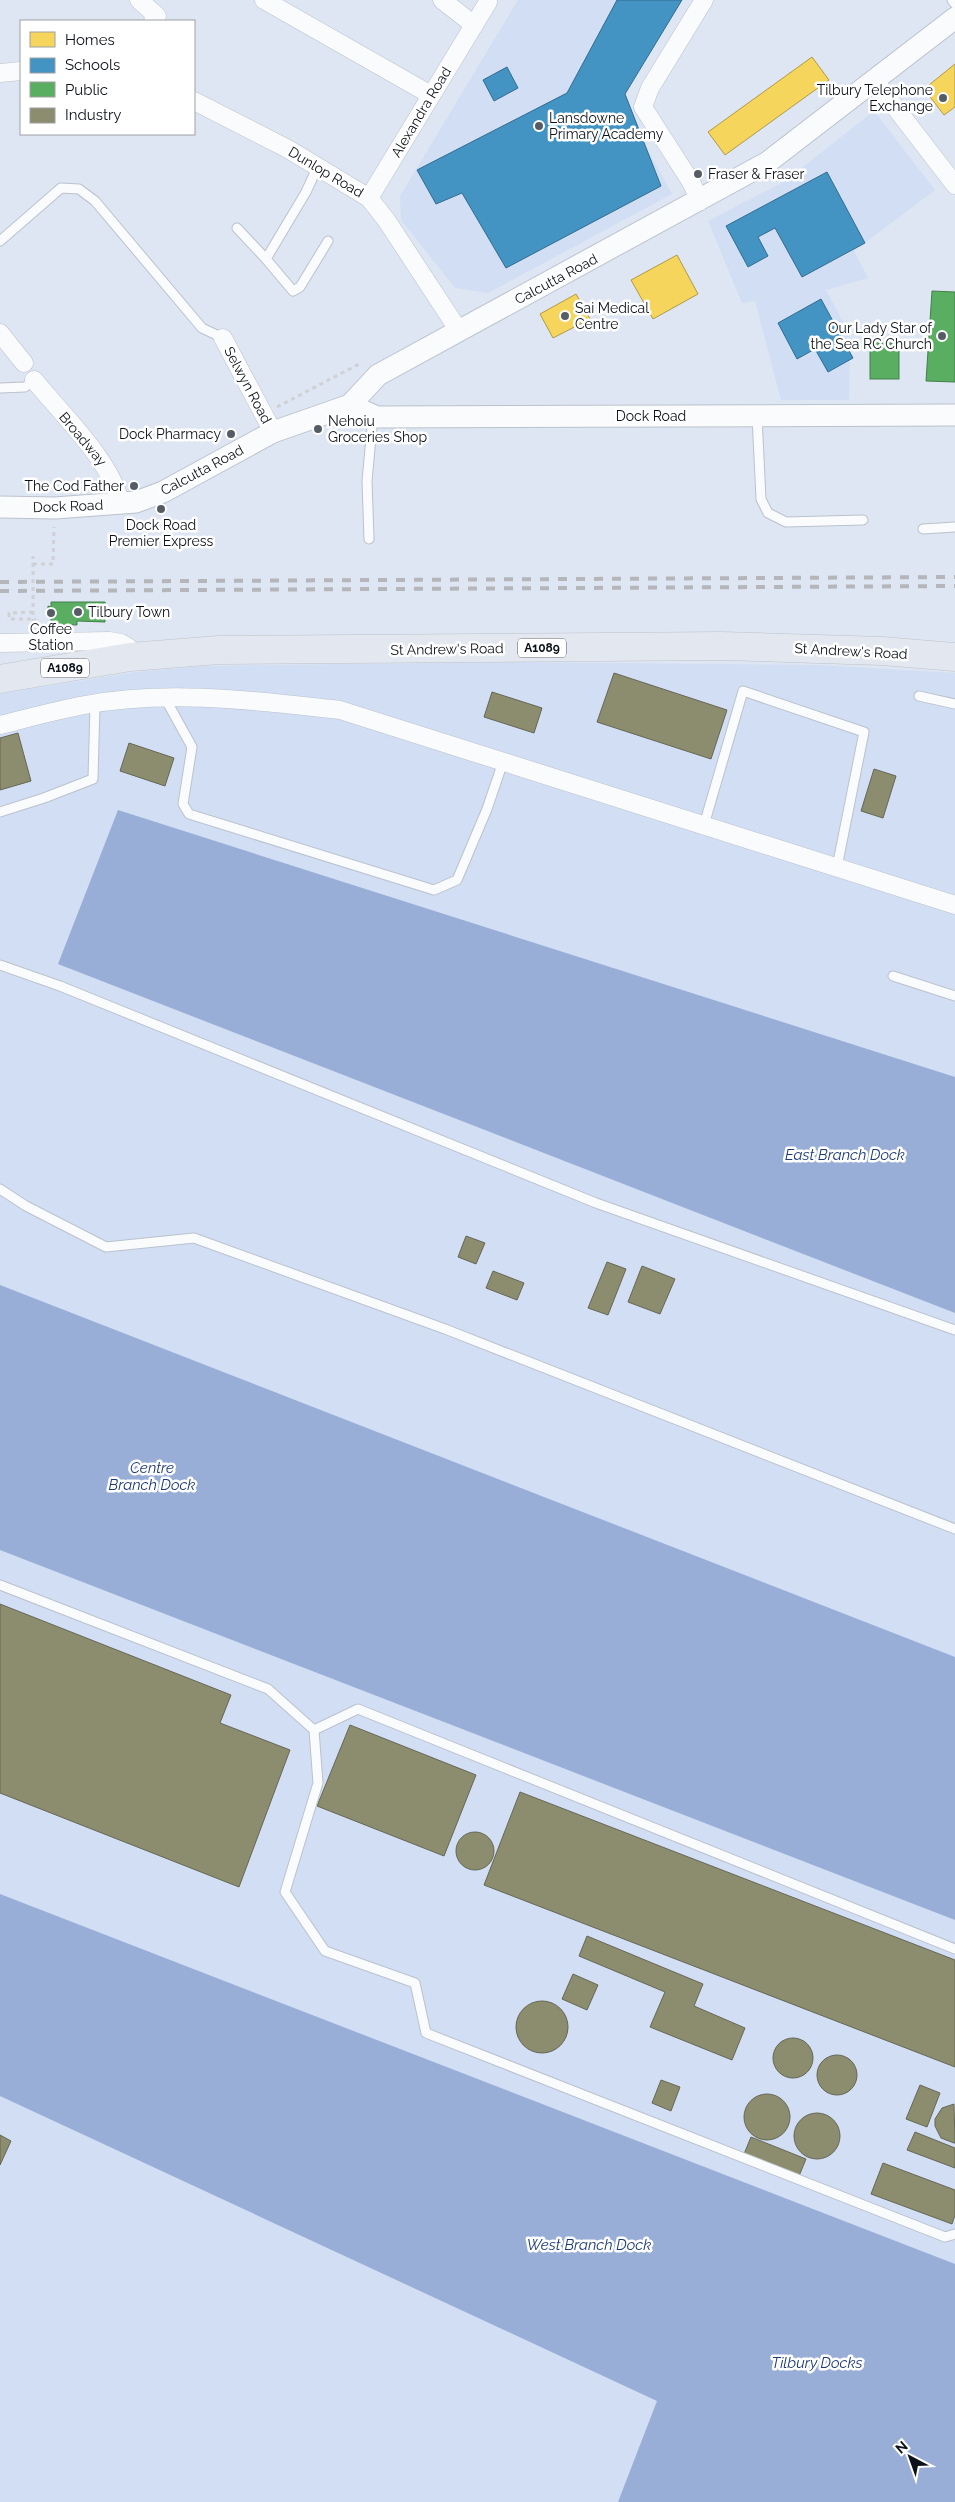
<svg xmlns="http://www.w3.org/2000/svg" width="955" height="2502" font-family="Raleway,sans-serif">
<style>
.built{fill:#d1def4}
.water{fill:#99aed6}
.homes{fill:#f6d55c;stroke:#b09a48}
.schools{fill:#4393c3;stroke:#336c90}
.public{fill:#5aae61;stroke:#437f4c}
.industry{fill:#8c8c6e;stroke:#666755}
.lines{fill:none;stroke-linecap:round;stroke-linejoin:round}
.service-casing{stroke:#bbc2cc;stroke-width:11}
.minor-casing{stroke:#bbc2cc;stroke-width:19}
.tertiary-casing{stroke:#bbc2cc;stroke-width:23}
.trunk-casing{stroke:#bec2c9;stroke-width:29}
.path{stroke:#cfd1d5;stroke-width:3;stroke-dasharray:4 4;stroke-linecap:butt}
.service{stroke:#fafbfd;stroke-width:9}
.minor{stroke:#fafbfd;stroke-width:18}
.tertiary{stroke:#fafbfd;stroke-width:21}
.trunk{stroke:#e3e8f0;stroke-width:28}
.rail{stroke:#b4b6b9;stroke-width:4;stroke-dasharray:9 9;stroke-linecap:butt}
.path-bridge{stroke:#cfd1d5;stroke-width:3;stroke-dasharray:4 4;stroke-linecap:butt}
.poi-dot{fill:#565c66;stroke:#fff;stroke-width:2}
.labels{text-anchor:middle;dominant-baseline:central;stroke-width:5;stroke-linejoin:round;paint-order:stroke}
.shield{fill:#fff;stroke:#56595f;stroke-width:1}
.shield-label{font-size:12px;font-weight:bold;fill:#0d121a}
.poi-label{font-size:14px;fill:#0d121a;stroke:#fff;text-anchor:start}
.street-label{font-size:14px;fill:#0d121a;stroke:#fff}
.water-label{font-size:15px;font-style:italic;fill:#1b3878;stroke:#fff}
</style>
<rect width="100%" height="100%" fill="#dee6f3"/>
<g class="built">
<polygon points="518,0 676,0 617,94 672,194 488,293 455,288 401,220 400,196"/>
<polygon points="874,111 935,190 854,251 868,278 826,290 850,335 849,400 781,400 755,301 742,303 708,221 785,181"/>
<polygon points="502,662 818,665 955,673 955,2502 0,2502 0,694 135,672 205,666"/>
</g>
<g class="water">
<polygon points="118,810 955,1077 955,1313 58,964"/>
<polygon points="0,1285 955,1657 955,1920 0,1550"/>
<polygon points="0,1894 955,2264 955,2502 618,2502 657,2401 0,2096"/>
</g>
<g class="homes">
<polygon points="812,57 829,80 725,155 708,132"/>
<polygon points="955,64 955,107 944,115 924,89"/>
<polygon points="677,255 698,294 653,319 631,280"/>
<polygon points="576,294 590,319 553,338 540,314"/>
</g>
<g class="schools">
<polygon points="617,0 682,0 625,94 661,186 506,268 462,193 436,204 417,170 567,93"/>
<polygon points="507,67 518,88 494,101 483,80"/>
<polygon points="827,172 865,243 802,277 775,228 758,237 768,256 748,267 726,226"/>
<polygon points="821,299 853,358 828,372 815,349 797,359 778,323"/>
</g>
<g class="public">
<polygon points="932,291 955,292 955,382 926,381"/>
<rect x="870" y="343" width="29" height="36"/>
<polygon points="51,602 105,602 108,618 105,618 105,622 77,621 77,625 51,624 51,617 48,617 48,606 51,607"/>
</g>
<g class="industry">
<polygon points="614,673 727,710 711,759 597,722"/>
<polygon points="492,692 542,708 534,733 484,717"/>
<polygon points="18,733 31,781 0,790 0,738"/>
<polygon points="129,743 174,758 165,786 120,771"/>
<polygon points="874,769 896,776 883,818 861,811"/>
<polygon points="466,1236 485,1243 476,1264 458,1257"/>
<polygon points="607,1262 626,1269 608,1315 588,1308"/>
<polygon points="642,1266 675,1279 660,1314 628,1302"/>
<polygon points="493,1271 524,1283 517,1300 486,1288"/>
<polygon points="0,1604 231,1695 220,1723 290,1750 239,1887 0,1793"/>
<polygon points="350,1725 476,1775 444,1856 317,1806"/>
<polygon points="520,1792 955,1960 955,2067 484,1885"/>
<circle cx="475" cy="1851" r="19"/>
<polygon points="587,1936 703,1984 694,2006 745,2028 732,2060 650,2027 665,1992 579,1956"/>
<polygon points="573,1974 598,1985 587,2010 562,1999"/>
<circle cx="542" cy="2027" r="26"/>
<circle cx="793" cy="2058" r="20"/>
<circle cx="837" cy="2075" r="20"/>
<polygon points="661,2080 680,2087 671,2111 652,2103"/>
<polygon points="920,2085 940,2093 927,2127 906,2119"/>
<circle cx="767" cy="2117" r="23"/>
<polygon points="954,2104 955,2143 954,2143 941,2138 935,2126 935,2119 942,2108"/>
<circle cx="817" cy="2136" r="23"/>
<polygon points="915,2132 955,2148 955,2168 907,2150"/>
<polygon points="0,2135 11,2141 0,2165"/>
<polygon points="751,2137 806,2159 799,2176 744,2154"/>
<polygon points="883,2163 955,2190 955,2215 952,2224 871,2194"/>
</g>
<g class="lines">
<g class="service-casing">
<g id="service">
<polyline points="952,0 955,4"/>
<polyline points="318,166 306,192 266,259 293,291 300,287 328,241"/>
<polyline points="237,228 266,259"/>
<polyline points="0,241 61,188 79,189 95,201 202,328 223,338"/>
<polyline points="0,388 25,387 34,380"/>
<polyline points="757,416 761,499 768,513 786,522 863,520"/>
<polyline points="923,529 955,527"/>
<polyline points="369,539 367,481 373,416"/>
<polyline points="919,696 955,704"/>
<polyline points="165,698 192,747 183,804 189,814 434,890 457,880 487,809 503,762"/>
<polyline points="0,812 44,798 93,779 95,704"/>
<polyline points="704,825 743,691 864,732 837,867"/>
<polyline points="0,965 60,986 596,1203 955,1330"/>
<polyline points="893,976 955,996"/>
<polyline points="0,1189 26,1206 106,1247 194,1238 445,1329 955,1529"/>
<polyline points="0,1585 268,1689 314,1730 318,1783 285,1892 325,1951 415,1983 426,2033 945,2237 955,2234"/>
<polyline points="314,1730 358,1709 955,1949"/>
</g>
</g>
<g class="minor-casing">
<g id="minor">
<polyline points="139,0 157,16 153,21"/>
<polyline points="264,0 431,95"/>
<polyline points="442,0 474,25"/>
<polyline points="0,73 21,71"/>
<polyline points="875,81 955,185"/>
<polyline points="194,101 288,149 369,198 387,221 459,331"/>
<polyline points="369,198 488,2"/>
<polyline points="700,201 691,182 643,107 650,88 704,0"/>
<polyline points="0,333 24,363"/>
<polyline points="223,338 273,432"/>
<path d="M34 380C60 412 115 465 120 504"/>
<polyline points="0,643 109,641 121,643 128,647 130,657"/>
<path d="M0 725C28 718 57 710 85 705 169 689 257 701 340 710L955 905"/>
</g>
</g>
<g class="tertiary-casing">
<g id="tertiary">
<polyline points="350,405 377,417 955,415"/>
<polyline points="0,507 55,508 136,502 163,492 273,432 350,405 378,375 768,162 955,18"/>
</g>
</g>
<g class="trunk-casing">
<polyline id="trunk" points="0,679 130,657 219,650 722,646 882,651 955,657"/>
</g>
<g class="path">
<polyline points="277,407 361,363"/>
<polyline points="33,564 53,564 54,527"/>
<polyline points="33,612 9,613 9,619 35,619 35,625"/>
</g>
<use href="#service" class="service"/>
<use href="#minor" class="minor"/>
<use href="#tertiary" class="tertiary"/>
<use href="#trunk" class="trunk"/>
<g class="rail">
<polyline points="0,582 955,577"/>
<polyline points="0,591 955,586"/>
</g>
<polyline class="path-bridge" points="33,623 33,556"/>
</g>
<g class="poi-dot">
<circle cx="943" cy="98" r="5"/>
<circle cx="539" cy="126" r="5"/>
<circle cx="698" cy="174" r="5"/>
<circle cx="565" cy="316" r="5"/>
<circle cx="942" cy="336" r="5"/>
<circle cx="318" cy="429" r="5"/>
<circle cx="231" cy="434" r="5"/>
<circle cx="134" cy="486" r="5"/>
<circle cx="161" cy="509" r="5"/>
<circle cx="78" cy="612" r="5"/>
<circle cx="51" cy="613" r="5"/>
</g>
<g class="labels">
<g class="shield">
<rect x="518" y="638.5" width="48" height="19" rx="4"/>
<rect x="41" y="658.5" width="48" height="19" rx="4"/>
</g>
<g class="shield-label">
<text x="542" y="648">A1089</text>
<text x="65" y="668">A1089</text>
</g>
<g class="poi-label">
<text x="933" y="90" text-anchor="end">Tilbury Telephone<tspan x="933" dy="16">Exchange</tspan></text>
<text x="549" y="118">Lansdowne<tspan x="549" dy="16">Primary Academy</tspan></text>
<text x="708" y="174">Fraser &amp; Fraser</text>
<text x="575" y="308">Sai Medical<tspan x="575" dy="16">Centre</tspan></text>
<text x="932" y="328" text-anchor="end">Our Lady Star of<tspan x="932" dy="16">the Sea RC Church</tspan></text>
<text x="328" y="421">Nehoiu<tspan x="328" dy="16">Groceries Shop</tspan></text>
<text x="221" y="434" text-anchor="end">Dock Pharmacy</text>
<text x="124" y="486" text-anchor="end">The Cod Father</text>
<text x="161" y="525" text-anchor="middle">Dock Road<tspan x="161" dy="16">Premier Express</tspan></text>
<text x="88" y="612">Tilbury Town</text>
<text x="51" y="629" text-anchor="middle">Coffee<tspan x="51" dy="16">Station</tspan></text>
</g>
<g class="street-label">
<text transform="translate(421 112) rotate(-59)">Alexandra Road</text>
<text transform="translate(326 172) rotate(31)">Dunlop Road</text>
<text transform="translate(556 279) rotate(-28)">Calcutta Road</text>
<text transform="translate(248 385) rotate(62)">Selwyn Road</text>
<text x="651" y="416">Dock Road</text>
<text transform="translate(83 439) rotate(50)">Broadway</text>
<text transform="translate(202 470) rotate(-28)">Calcutta Road</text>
<text transform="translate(68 506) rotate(-2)">Dock Road</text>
<text transform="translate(447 649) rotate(-1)">St Andrew's Road</text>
<text transform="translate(851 651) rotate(3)">St Andrew's Road</text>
</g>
<g class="water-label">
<text x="845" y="1155">East Branch Dock</text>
<text x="152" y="1468">Centre<tspan x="152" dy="17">Branch Dock</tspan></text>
<text x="589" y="2245">West Branch Dock</text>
<text x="817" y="2363">Tilbury Docks</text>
</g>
</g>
<rect x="20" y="20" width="175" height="115" fill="#ffffff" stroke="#9ea0a3"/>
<rect x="30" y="32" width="25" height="15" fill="#f6d55c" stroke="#9ea0a3"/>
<text x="65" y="45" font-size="15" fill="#0d121a">Homes</text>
<rect x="30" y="58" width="25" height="15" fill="#4393c3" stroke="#9ea0a3"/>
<text x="65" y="70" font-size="15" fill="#0d121a">Schools</text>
<rect x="30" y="82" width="25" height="15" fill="#5aae61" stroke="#9ea0a3"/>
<text x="65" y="95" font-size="15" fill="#0d121a">Public</text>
<rect x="30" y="108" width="25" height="15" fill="#8c8c6e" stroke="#9ea0a3"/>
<text x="65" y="120" font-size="15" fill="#0d121a">Industry</text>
<g transform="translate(910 2457) rotate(319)" stroke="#ffffff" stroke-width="4" paint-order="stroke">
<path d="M0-4L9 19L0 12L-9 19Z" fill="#0d121a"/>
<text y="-8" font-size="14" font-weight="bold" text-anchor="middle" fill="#0d121a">N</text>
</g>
</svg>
